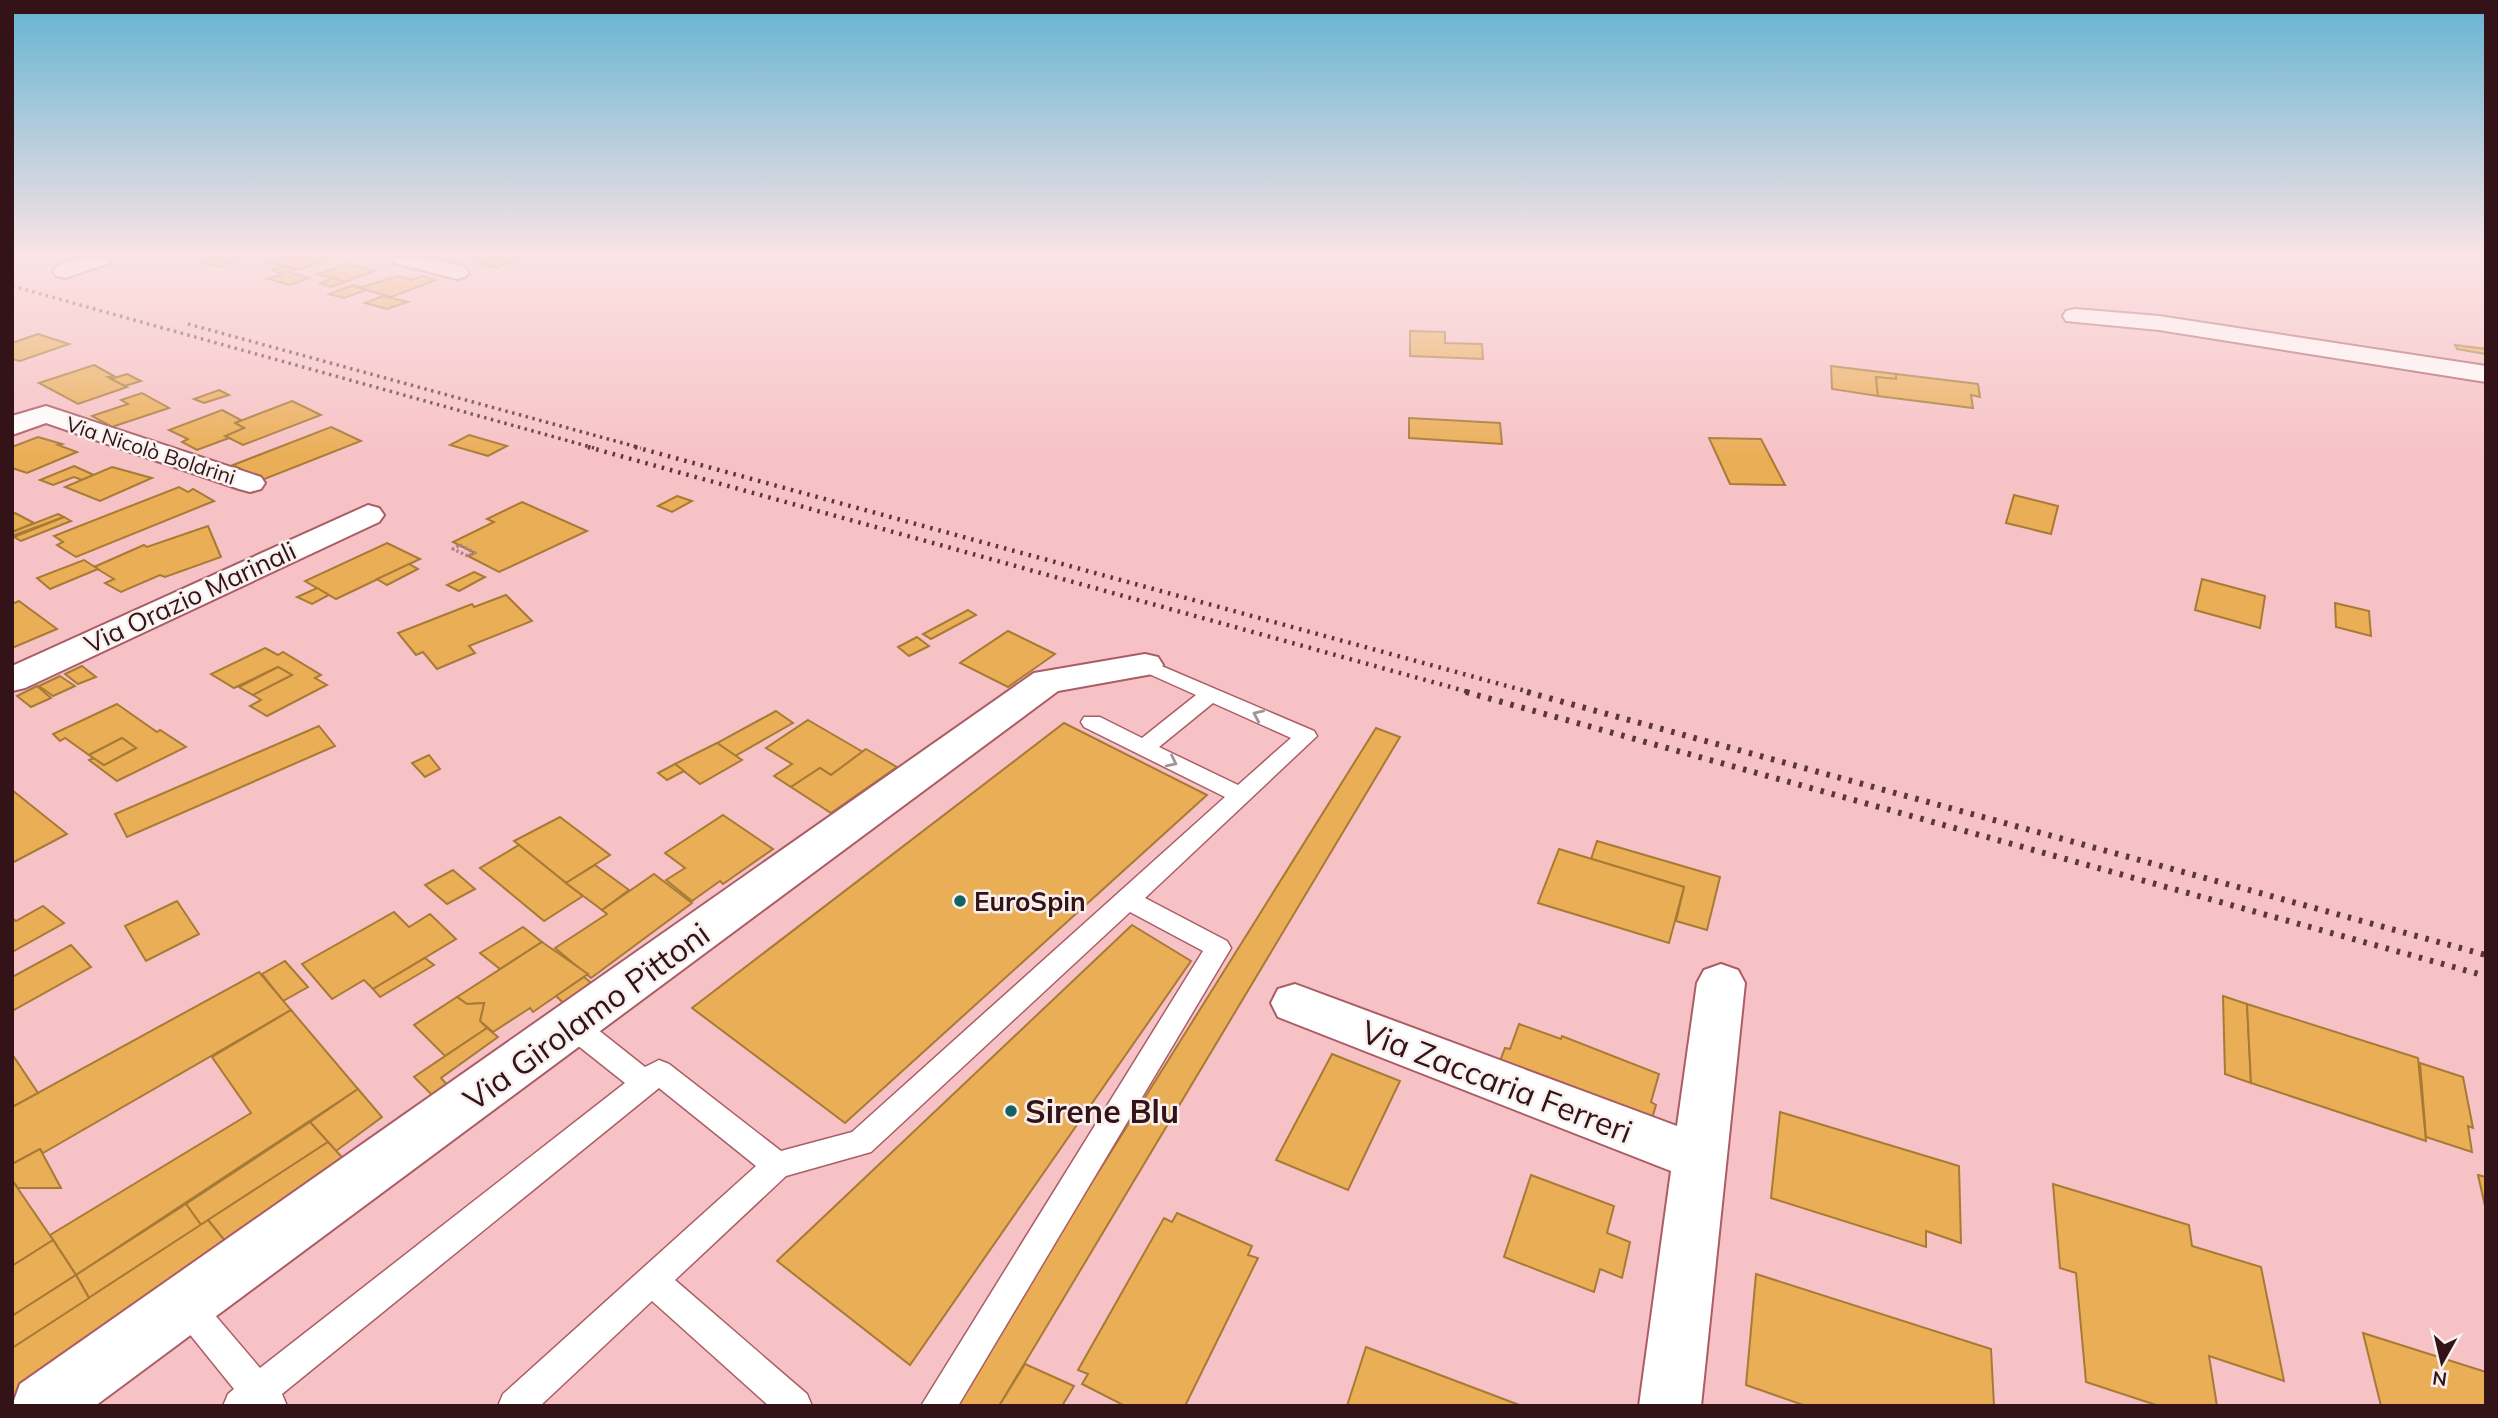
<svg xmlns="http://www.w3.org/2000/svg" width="2498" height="1418" font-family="Mulish,sans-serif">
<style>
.building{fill:#eaae56;stroke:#a77a36;stroke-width:2}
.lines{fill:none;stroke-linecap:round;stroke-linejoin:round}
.service-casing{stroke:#ab5d65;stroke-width:3}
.minor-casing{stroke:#ab5d65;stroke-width:4}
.path{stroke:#b18487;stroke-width:3.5;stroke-dasharray:2.5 2.5;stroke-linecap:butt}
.service{fill:#fff;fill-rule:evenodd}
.minor{fill:#fff;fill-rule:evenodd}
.rail-far2{stroke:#5b363a;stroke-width:3.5;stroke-dasharray:2.5 4.5;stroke-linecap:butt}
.rail-far1{stroke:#5b363a;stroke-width:4.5;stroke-dasharray:2.5 6;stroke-linecap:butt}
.rail{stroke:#5b363a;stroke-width:6;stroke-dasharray:3.5 8;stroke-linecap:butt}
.oneway{stroke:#a39597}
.poi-dot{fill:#126362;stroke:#f9f0f0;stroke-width:2.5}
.labels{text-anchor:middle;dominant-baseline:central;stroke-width:5;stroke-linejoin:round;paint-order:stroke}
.far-street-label{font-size:21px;fill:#331317;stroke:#f9f0f0}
.street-label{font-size:26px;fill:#331317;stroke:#f9f0f0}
.poi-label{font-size:26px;font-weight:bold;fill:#331317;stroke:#f9f0f0;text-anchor:start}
.near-street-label{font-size:32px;fill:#331317;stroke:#f9f0f0}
.near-poi-label{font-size:32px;font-weight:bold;fill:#331317;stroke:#f9f0f0;text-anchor:start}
</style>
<rect width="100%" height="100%" fill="#f7c2c5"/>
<g class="building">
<polygon points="206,258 243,258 219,267 197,261"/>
<polygon points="279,258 330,258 298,270 267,262"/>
<polygon points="521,258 495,268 469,259 470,258"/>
<polygon points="347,264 374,271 345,282 318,274"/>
<polygon points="285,266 295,269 287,272 309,278 290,285 268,279 283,274 272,270"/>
<polygon points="398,276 412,280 422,276 436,280 391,297 359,288"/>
<polygon points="334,278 345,282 331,287 320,283"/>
<polygon points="353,285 366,290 344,298 329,294"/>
<polygon points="383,296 408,302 387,309 365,303"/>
<polygon points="1410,331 1445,332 1445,343 1482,344 1483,359 1410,356"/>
<polygon points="38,334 69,344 20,361 12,359 12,343"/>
<polygon points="2455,345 2486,349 2486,354 2457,349"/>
<polygon points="94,365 114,376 108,377 127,387 78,404 39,383"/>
<polygon points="1831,366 1896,374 1896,379 1876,377 1878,396 1832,389"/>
<polygon points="127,374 141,381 125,386 111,379"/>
<polygon points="1896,374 1978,384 1980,397 1971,395 1973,408 1878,396 1876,377 1896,379"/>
<polygon points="219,390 229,395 204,403 194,399"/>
<polygon points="142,393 169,408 112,427 92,416 128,404 121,400"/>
<polygon points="292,401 321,415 243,445 225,436 244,428 235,423"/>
<polygon points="222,410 241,420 235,423 244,428 225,436 229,438 197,450 182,442 188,439 169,430"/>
<polygon points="1409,418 1500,423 1502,444 1409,438"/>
<polygon points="331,427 361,441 262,480 233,465"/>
<polygon points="469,435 507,446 488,456 450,445"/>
<polygon points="38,437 62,444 58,445 77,452 27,473 12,468 12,447"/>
<polygon points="1709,438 1761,439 1785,485 1730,484"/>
<polygon points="74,466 94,475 82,480 74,477 53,485 40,480"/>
<polygon points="112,467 152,478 100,501 65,487"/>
<polygon points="179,487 188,492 193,489 214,501 76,557 57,545 63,542 54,536"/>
<polygon points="2014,495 2058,506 2051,534 2006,523"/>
<polygon points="677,496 692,501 672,512 658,506"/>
<polygon points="522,502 587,531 499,572 468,556 475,553 453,542 494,522 487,519"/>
<polygon points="15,513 34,523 12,532 12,514"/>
<polygon points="58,514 64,517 12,536 12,532"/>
<polygon points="64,517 71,521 21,541 14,537"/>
<polygon points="208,526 221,557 165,577 160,575 121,592 105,583 114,579 94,567 144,545 147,547"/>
<polygon points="387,543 420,559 336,599 305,581"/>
<polygon points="84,560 98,569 50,589 37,578"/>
<polygon points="409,564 418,569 387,585 377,579"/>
<polygon points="474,572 485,577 459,591 447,585"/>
<polygon points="2202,579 2265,596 2260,628 2195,610"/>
<polygon points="317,588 329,595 312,604 297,597"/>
<polygon points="506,595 532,621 469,646 475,653 437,669 423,652 416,655 398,633 472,604 474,607"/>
<polygon points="19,601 57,629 12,648 12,604"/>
<polygon points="2335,603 2369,611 2371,636 2336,627"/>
<polygon points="968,610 976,615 931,639 923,634"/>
<polygon points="1008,631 1055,654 1008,687 960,663"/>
<polygon points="917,637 929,646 909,656 898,647"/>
<polygon points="265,648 278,655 283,652 321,675 315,678 327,685 267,716 250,706 261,700 253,695 292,675 278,667 234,688 211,674"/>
<polygon points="82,666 96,677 78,684 65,674"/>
<polygon points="278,667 292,675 253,695 239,687"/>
<polygon points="60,676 75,686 53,696 39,686"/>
<polygon points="37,686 51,698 31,707 17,696"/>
<polygon points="117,704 157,732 160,730 186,747 117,781 89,760 94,758 104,765 136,748 122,738 89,755 65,738 60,741 53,734"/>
<polygon points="776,711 793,723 735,756 717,743"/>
<polygon points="808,720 863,752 831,775 820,768 791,787 774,776 792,764 766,748"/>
<polygon points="1064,723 1207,795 845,1123 692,1008"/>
<polygon points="319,726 335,746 127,837 115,814"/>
<polygon points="1376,728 1400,737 999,1406 952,1406"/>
<polygon points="122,738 136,748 104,765 89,755"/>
<polygon points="717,743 742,760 700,784 675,764"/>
<polygon points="866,749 897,767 831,813 791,787 820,768 831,775"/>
<polygon points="429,755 440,769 425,777 412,763"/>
<polygon points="675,764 684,771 667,780 658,773"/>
<polygon points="12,790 67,834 12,863"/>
<polygon points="723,815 773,849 723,884 720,881 692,901 666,880 685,868 665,853"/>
<polygon points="560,817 610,855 566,883 514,841"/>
<polygon points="1597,841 1720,877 1707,930 1676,921 1684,887 1591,859"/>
<polygon points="519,845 566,883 583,896 544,921 480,868"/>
<polygon points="1559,849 1684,887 1669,943 1538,903"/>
<polygon points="595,865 629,890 602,910 566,883"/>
<polygon points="453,870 475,889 447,904 425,885"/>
<polygon points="654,874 692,903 591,978 555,948 607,914 602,910"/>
<polygon points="177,901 199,934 146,961 125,926"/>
<polygon points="43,906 64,923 12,952 12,918 16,921"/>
<polygon points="394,912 409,927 430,914 456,939 373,989 364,980 332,999 302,964"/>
<polygon points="1132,925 1191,961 910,1365 777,1261"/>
<polygon points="523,927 542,942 500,969 480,953"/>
<polygon points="542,942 588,974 533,1012 530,1008 493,1032 480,1021 484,1003 467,1004 457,997"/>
<polygon points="71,945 91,967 12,1011 12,977"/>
<polygon points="425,958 434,965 380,997 373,989"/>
<polygon points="285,961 308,987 283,1001 262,974"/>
<polygon points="259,972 291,1010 43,1153 40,1149 12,1164 12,1107"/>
<polygon points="584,977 600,990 570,1009 556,996"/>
<polygon points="2223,996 2247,1004 2251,1083 2225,1074"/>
<polygon points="457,997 467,1004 484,1003 480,1021 487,1028 445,1056 414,1025"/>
<polygon points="2247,1004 2418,1058 2426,1141 2251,1083"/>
<polygon points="291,1010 358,1089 76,1275 50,1235 251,1113 212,1057"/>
<polygon points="1519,1024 1561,1039 1562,1036 1659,1074 1651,1102 1656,1105 1649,1129 1496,1072 1505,1048 1510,1049"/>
<polygon points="487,1028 498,1037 441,1078 449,1087 434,1097 414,1077"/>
<polygon points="12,1054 38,1093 12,1107"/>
<polygon points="1332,1054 1400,1081 1348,1190 1276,1160"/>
<polygon points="2420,1063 2463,1077 2473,1128 2468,1126 2472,1152 2426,1137"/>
<polygon points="358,1089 382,1117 336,1151 310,1122"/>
<polygon points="1780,1112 1959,1166 1961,1243 1926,1231 1926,1247 1771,1198"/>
<polygon points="310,1122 328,1142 201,1225 186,1204"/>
<polygon points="328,1142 353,1169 233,1251 208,1220"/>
<polygon points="40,1149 61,1188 18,1188 12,1180 12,1164"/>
<polygon points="1531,1175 1614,1206 1607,1233 1630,1242 1622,1278 1600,1269 1594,1292 1504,1257"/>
<polygon points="2478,1175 2486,1177 2486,1206 2485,1206"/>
<polygon points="12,1180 53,1240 12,1266"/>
<polygon points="2053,1184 2189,1225 2192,1246 2261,1267 2284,1381 2209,1356 2217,1406 2159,1406 2086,1382 2076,1273 2060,1268"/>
<polygon points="186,1204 201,1225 89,1298 76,1275"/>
<polygon points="1177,1213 1252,1246 1248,1255 1258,1258 1185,1406 1125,1406 1082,1384 1088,1374 1078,1370 1164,1218 1172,1222"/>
<polygon points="208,1220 234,1252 12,1404 12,1348"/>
<polygon points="53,1240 76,1275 12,1316 12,1266"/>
<polygon points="1756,1274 1991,1349 1994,1406 1806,1406 1746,1385"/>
<polygon points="76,1275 89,1298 12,1348 12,1316"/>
<polygon points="2363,1333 2486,1372 2486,1406 2381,1406"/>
<polygon points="1366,1347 1522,1406 1347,1406"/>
<polygon points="1025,1364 1074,1386 1062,1406 999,1406"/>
</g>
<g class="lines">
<g class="service-casing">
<path id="service" d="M1145 659 1314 731 1317 736 1145 898 1227 941 1231 948 958 1406H921L1203 951 1130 912 871 1152 786 1176 675 1280 807 1394 812 1406H769L652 1301 540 1406H498L503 1394 756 1166 659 1088 282 1394 287 1406H223L228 1394 234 1389 175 1316 170 1305 175 1294 186 1289 197 1294 260 1368 625 1083 562 1033 558 1025 562 1017 572 1014 582 1017 645 1067 659 1060 669 1064 781 1151 852 1132 1225 797 1084 727 1081 722 1084 717H1100L1142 738 1196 695 1138 669 1135 665 1138 661ZM1213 703 1291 738 1238 785 1159 747Z"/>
</g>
<g class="minor-casing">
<g id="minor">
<polygon points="80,258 113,258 110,263 65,278 57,276 53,271 57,266"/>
<polygon points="391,258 429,258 465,267 469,272 465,277 457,279 394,263"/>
<polygon points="2075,309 2159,316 2486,366 2486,382 2159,330 2066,321 2063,316 2066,311"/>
<polygon points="46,406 261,477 265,483 261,489 250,492 239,489 46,423 12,435 12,416"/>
<polygon points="368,505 379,508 384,515 379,522 25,688 12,691 12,666"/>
<polygon points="1145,654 1158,657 1163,665 1158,673 1058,691 95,1406 12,1406 20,1384 1034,673"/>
<polygon points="1721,964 1738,970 1745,983 1701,1406 1639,1406 1671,1171 1278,1017 1271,1003 1278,989 1295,984 1677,1126 1697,983 1704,970"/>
</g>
</g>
<polygon class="path" points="460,545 475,553 468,556 453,549"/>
<use href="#service" class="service"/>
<use href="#minor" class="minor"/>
<g class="rail-far2">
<polyline points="12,286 594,448"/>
<polyline points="188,324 641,448"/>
</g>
<g class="rail-far1">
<polyline points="588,447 1472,693"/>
<polyline points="635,447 1533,693"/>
</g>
<g class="rail">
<polyline points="1466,692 2486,976"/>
<polyline points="1527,692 2486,955"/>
</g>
</g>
<defs><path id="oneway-chevron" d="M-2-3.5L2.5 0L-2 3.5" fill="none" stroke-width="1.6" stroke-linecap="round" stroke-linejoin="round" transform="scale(1.75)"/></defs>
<g class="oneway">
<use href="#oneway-chevron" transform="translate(1258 715) rotate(-156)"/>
<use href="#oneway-chevron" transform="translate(1172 762) rotate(26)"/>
</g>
<linearGradient id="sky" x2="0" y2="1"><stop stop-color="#64b3d2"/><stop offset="0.56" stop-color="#fbe4e5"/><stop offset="1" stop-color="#fbe4e5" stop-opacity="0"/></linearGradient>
<rect width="2498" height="457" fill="url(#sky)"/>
<g class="poi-dot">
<circle cx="960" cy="901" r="7"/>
<circle cx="1011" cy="1111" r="7"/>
</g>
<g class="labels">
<g class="far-street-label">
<text transform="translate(151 450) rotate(18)">Via Nicolò Boldrini</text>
</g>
<g class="street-label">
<text transform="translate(190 597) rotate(-25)">Via Orazio Marinali</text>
</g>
<g class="poi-label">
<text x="974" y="901">EuroSpin</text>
</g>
<g class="near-street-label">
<text transform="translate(586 1016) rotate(-36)">Via Girolamo Pittoni</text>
<text transform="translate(1497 1081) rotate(21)">Via Zaccaria Ferreri</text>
</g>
<g class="near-poi-label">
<text x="1025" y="1111">Sirene Blu</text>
</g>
</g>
<rect width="2498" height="1418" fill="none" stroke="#331317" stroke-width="28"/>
<g transform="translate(2442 1362) rotate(188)" stroke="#f9f0f0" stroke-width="5" paint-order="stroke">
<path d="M0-5L12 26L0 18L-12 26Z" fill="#331317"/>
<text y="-10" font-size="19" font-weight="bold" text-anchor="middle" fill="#331317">N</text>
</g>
</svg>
